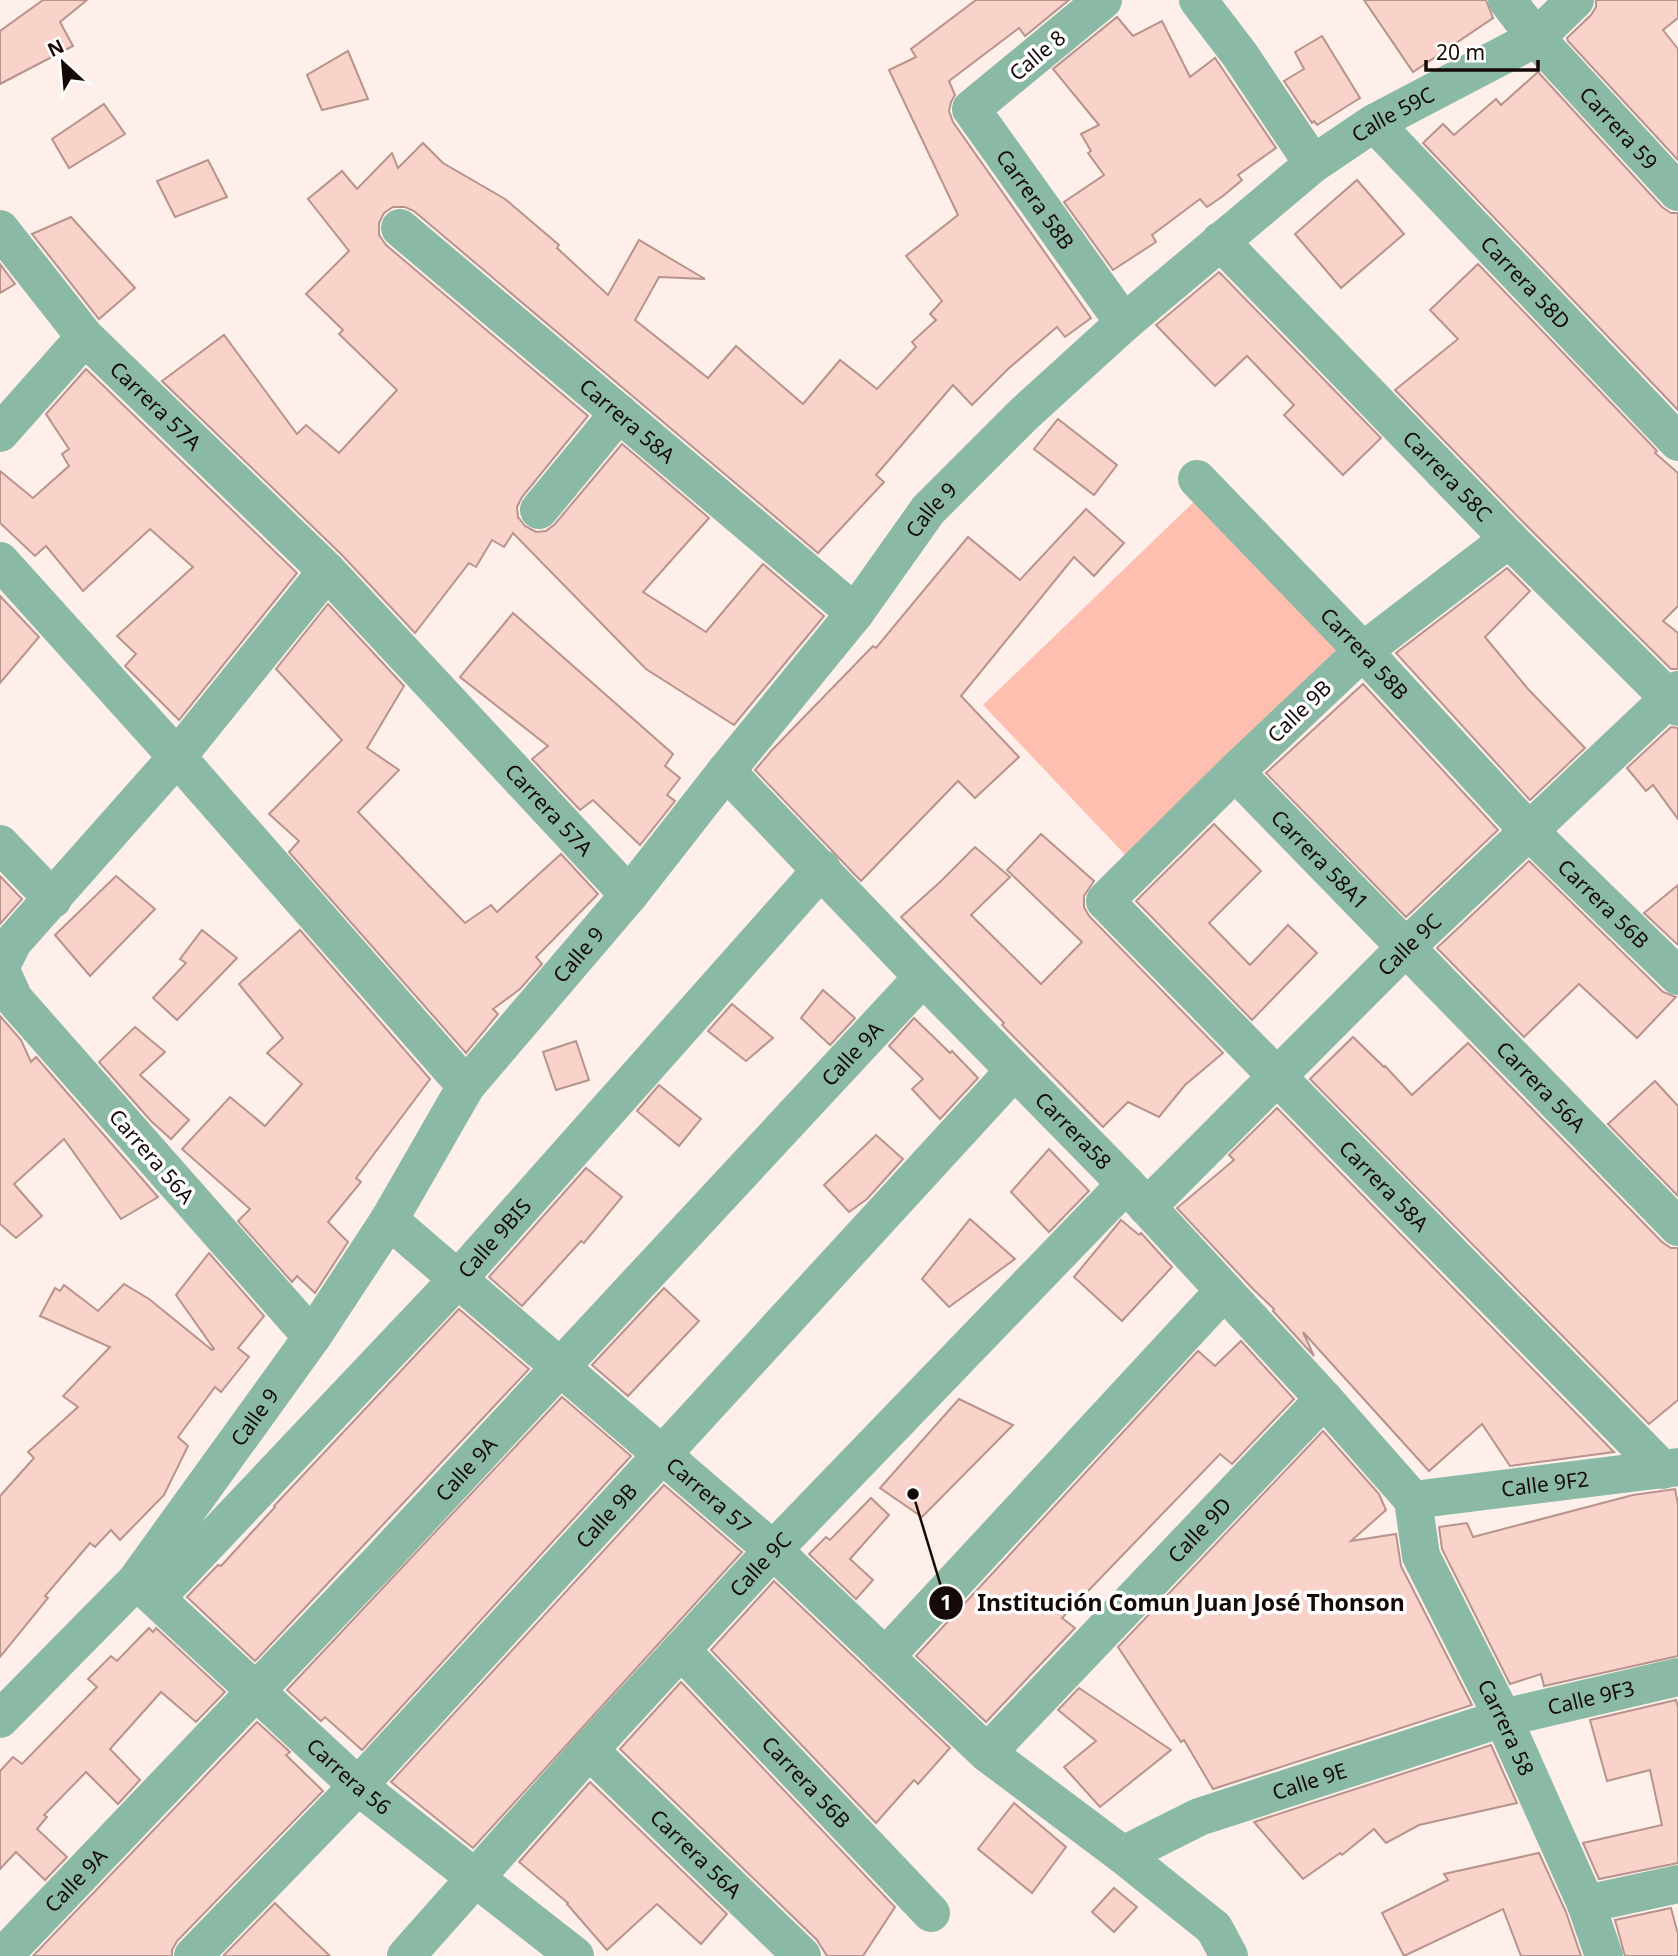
<svg xmlns="http://www.w3.org/2000/svg" width="1678" height="1956" font-family="'Noto Sans',sans-serif">
<style>
.green{fill:#ffbfb0}
.building{fill:#f9d3ca;stroke:#b7948b;stroke-width:2}
.lines{fill:none;stroke-linecap:round;stroke-linejoin:round}
.minor{stroke:#8abaa6;stroke-width:38}
.labels{text-anchor:middle;dominant-baseline:central;stroke-width:7;stroke-linejoin:round;paint-order:stroke}
.street-label{font-size:21px;fill:#160a08;stroke:#fff}
.leader{fill:none;stroke:#160a08;stroke-width:2.5}
.callout-dot{fill:#160a08;stroke:#fff;stroke-width:2.5}
.mark-label{font-size:21px;text-anchor:middle;font-weight:bold;fill:#fff}
.callout-label{font-size:23px;text-anchor:middle;font-weight:bold;fill:#160a08;stroke:#fff;stroke-width:7;stroke-linejoin:round;paint-order:stroke}
</style>
<rect width="100%" height="100%" fill="#feefeb"/>
<polygon class="green" points="1201,495 1348,640 1133,863 983,705"/>
<g class="building">
<polygon points="43,0 87,0 60,22 73,46 0,84 0,31"/>
<polygon points="976,0 1069,0 1025,36 1019,28 949,81 955,95 951,102 949,111 953,122 1091,318 1065,337 1057,327 1008,369 972,405 953,385 876,475 884,482 818,553 414,211 405,207 393,207 384,213 379,223 379,235 386,245 588,416 522,497 517,507 518,517 525,526 536,532 546,531 555,524 622,444 709,518 643,592 706,632 763,564 824,616 734,725 646,669 513,533 504,547 492,540 476,567 469,563 415,633 342,555 162,381 224,335 297,434 306,425 339,453 397,390 339,334 343,330 306,294 349,251 308,199 342,171 357,189 392,153 398,168 423,143 443,163 505,199 559,245 557,248 608,295 639,240 705,279 659,277 635,320 708,378 736,346 803,404 840,360 877,389 916,347 912,342 936,320 930,314 942,301 906,256 958,215 889,70 916,57 911,49"/>
<polygon points="1364,0 1486,0 1493,18 1413,72"/>
<polygon points="1596,0 1678,0 1678,18 1663,30 1678,49 1678,160 1568,41 1567,38 1591,15 1596,7"/>
<polygon points="1117,17 1133,36 1162,21 1190,77 1215,58 1276,148 1238,175 1242,180 1223,196 1207,207 1200,199 1152,235 1156,242 1113,270 1064,202 1104,175 1088,153 1091,151 1081,134 1099,125 1053,69"/>
<polygon points="1322,36 1360,98 1317,125 1314,121 1312,123 1284,81 1304,69 1295,52"/>
<polygon points="348,51 368,99 322,110 307,75"/>
<polygon points="1538,72 1662,207 1671,213 1678,213 1678,410 1423,143 1443,124 1454,135 1496,99 1501,105"/>
<polygon points="104,104 125,134 69,168 52,139"/>
<polygon points="208,160 227,197 175,217 157,181"/>
<polygon points="1357,180 1404,234 1341,288 1295,234"/>
<polygon points="71,217 135,288 99,319 32,234"/>
<polygon points="0,264 15,284 0,293"/>
<polygon points="1478,264 1657,451 1655,453 1678,473 1678,606 1663,621 1678,633 1678,669 1671,669 1525,524 1395,390 1458,339 1430,310"/>
<polygon points="1219,272 1381,438 1343,475 1284,415 1294,405 1247,356 1215,386 1156,325"/>
<polygon points="86,369 297,573 179,720 125,666 136,654 117,636 193,567 150,529 83,591 46,546 35,556 0,523 0,471 33,498 69,466 62,454 69,449 46,414"/>
<polygon points="1058,419 1117,465 1094,495 1034,449"/>
<polygon points="1086,509 1124,543 1094,576 1074,557 961,696 1019,757 975,798 958,781 861,881 755,770 772,750 873,646 876,648 968,537 1020,580"/>
<polygon points="1507,568 1530,591 1485,637 1528,689 1585,748 1530,800 1396,653"/>
<polygon points="0,596 39,637 0,683"/>
<polygon points="328,604 404,686 367,748 399,770 358,812 465,923 491,905 497,912 561,854 598,894 536,957 542,964 520,989 493,1009 498,1014 466,1053 289,852 299,841 269,814 342,740 276,669"/>
<polygon points="513,613 673,754 665,766 680,778 667,795 675,801 640,845 593,800 580,810 532,759 548,746 460,677"/>
<polygon points="1363,684 1498,830 1406,917 1266,773"/>
<polygon points="1671,727 1678,728 1678,819 1653,785 1646,791 1627,768"/>
<polygon points="1214,824 1261,871 1209,923 1250,965 1288,925 1317,953 1252,1020 1136,901"/>
<polygon points="1041,834 1094,881 1084,896 1084,907 1089,916 1223,1053 1185,1085 1159,1117 1128,1102 1103,1127 1002,1025 1004,1023 901,917 939,883 975,847 1010,877 971,915 1041,984 1082,942 1007,870"/>
<polygon points="1529,861 1663,992 1676,997 1637,1038 1579,984 1524,1037 1437,948"/>
<polygon points="0,876 22,899 0,924"/>
<polygon points="116,876 155,909 90,976 55,935"/>
<polygon points="1678,885 1678,945 1644,913"/>
<polygon points="202,930 237,958 177,1020 153,998 186,963 180,959"/>
<polygon points="300,930 430,1079 356,1178 361,1182 328,1222 348,1242 315,1293 297,1276 292,1282 238,1221 250,1209 182,1149 230,1097 265,1126 302,1084 267,1053 283,1038 239,984"/>
<polygon points="823,990 855,1018 830,1045 801,1018"/>
<polygon points="732,1004 773,1038 746,1061 708,1031"/>
<polygon points="0,1016 21,1040 31,1062 36,1057 158,1197 121,1219 64,1139 14,1184 42,1216 16,1238 0,1224"/>
<polygon points="914,1018 950,1053 952,1051 978,1078 940,1119 912,1089 923,1079 889,1046"/>
<polygon points="135,1027 165,1052 140,1075 189,1120 171,1139 151,1121 99,1062"/>
<polygon points="1353,1037 1384,1067 1385,1066 1412,1095 1468,1043 1662,1242 1671,1248 1678,1248 1678,1400 1649,1424 1310,1079"/>
<polygon points="576,1041 589,1080 556,1090 543,1052"/>
<polygon points="1655,1081 1678,1106 1678,1196 1608,1124"/>
<polygon points="659,1085 701,1119 679,1146 637,1111"/>
<polygon points="1277,1108 1614,1452 1510,1466 1482,1424 1429,1471 1303,1332 1314,1356 1273,1311 1274,1309 1253,1289 1177,1208 1234,1160 1229,1155"/>
<polygon points="876,1135 903,1159 867,1199 849,1212 824,1185"/>
<polygon points="1049,1149 1089,1191 1049,1232 1011,1192"/>
<polygon points="586,1168 622,1197 584,1243 581,1241 522,1306 489,1277"/>
<polygon points="970,1219 1015,1259 949,1307 922,1279"/>
<polygon points="1121,1220 1139,1235 1141,1233 1172,1267 1122,1321 1074,1277"/>
<polygon points="209,1253 264,1316 238,1348 249,1357 221,1392 215,1387 178,1437 188,1446 164,1495 120,1540 111,1530 95,1547 90,1543 45,1596 48,1598 0,1657 0,1496 34,1458 28,1452 78,1407 63,1396 110,1347 40,1316 55,1288 60,1291 64,1285 98,1311 124,1284 149,1299 212,1350 214,1349 176,1295"/>
<polygon points="664,1288 699,1321 628,1396 592,1365"/>
<polygon points="459,1309 529,1369 255,1661 187,1597 218,1565 221,1566 275,1507 274,1506"/>
<polygon points="1241,1341 1294,1399 1232,1464 1220,1454 1062,1618 1075,1628 986,1722 916,1656 1198,1351 1215,1366"/>
<polygon points="562,1397 631,1456 362,1750 325,1717 321,1721 287,1690"/>
<polygon points="959,1399 1013,1425 922,1517 880,1488"/>
<polygon points="1323,1431 1379,1494 1386,1510 1351,1541 1396,1534 1401,1566 1472,1705 1213,1789 1184,1740 1181,1742 1118,1647"/>
<polygon points="664,1485 742,1552 473,1848 391,1782"/>
<polygon points="1675,1489 1678,1504 1678,1656 1544,1686 1541,1674 1510,1684 1442,1549 1439,1527 1467,1523 1473,1537 1633,1495"/>
<polygon points="871,1498 889,1515 850,1559 873,1580 856,1599 809,1554 826,1537 830,1540"/>
<polygon points="774,1581 950,1748 918,1784 914,1780 876,1823 711,1650"/>
<polygon points="149,1628 153,1632 156,1628 225,1692 196,1722 161,1692 110,1749 140,1780 118,1804 86,1772 44,1815 47,1817 37,1829 67,1857 45,1880 16,1852 0,1869 0,1771 13,1757 22,1764 97,1687 88,1679 111,1656 117,1661"/>
<polygon points="681,1682 895,1907 863,1956 827,1956 817,1940 620,1749"/>
<polygon points="1079,1688 1171,1750 1100,1807 1064,1767 1096,1741 1058,1710"/>
<polygon points="1676,1700 1678,1707 1678,1863 1599,1879 1583,1843 1662,1825 1650,1770 1607,1781 1590,1720"/>
<polygon points="257,1722 290,1752 286,1755 323,1791 177,1941 172,1950 172,1956 33,1956"/>
<polygon points="1491,1745 1517,1803 1419,1825 1386,1843 1374,1829 1342,1855 1340,1853 1303,1879 1254,1822"/>
<polygon points="590,1782 727,1914 701,1944 657,1904 607,1950 567,1904 568,1903 519,1862"/>
<polygon points="1014,1803 1066,1847 1032,1893 978,1849"/>
<polygon points="1539,1853 1566,1912 1581,1956 1521,1956 1503,1909 1404,1956 1382,1913 1448,1880 1444,1874"/>
<polygon points="1114,1888 1137,1907 1114,1932 1092,1912"/>
<polygon points="275,1903 287,1915 330,1956 223,1956"/>
<polygon points="1671,1908 1678,1934 1678,1956 1625,1956 1615,1920"/>
</g>
<g class="lines">
<g class="minor">
<path id="s1" d="M1103 0 971 109 1124 323"/>
<polyline points="1198,0 1240,55 1313,164"/>
<path id="s2" d="M1507 0 1536 38 1678 192"/>
<path id="s3" d="M1374 123 1678 442"/>
<path id="s4" d="M400 228 855 613"/>
<path id="s5" d="M0 229 85 337 327 571 629 895"/>
<path id="s6" d="M1220 241 1509 539 1678 707"/>
<polyline points="0,433 85,337"/>
<path id="s7" d="M1197 479 1363 651 1529 831 1678 976"/>
<polyline points="539,510 619,413"/>
<path id="s8" d="M1509 539 1363 651 1235 772 1105 901 1663 1470"/>
<polyline points="0,561 177,757 466,1086"/>
<path id="s9" d="M726 771 923 977 1126 1184 1324 1399 1413 1500"/>
<path id="s10" d="M1235 772 1678 1227"/>
<polyline points="0,844 53,899"/>
<path id="s11" d="M1147 1207 1405 948 1678 690"/>
<path id="s12" d="M389 1220 773 1550 987 1753 1123 1855 1214 1928 1229 1956"/>
<polyline points="312,1337 14,999 0,968 13,942 177,757 327,571"/>
<path id="s13" d="M1413 1500 1421 1556 1503 1718 1586 1904 1604 1956"/>
<path id="s14" d="M1413 1500 1678 1467"/>
<path id="s15" d="M138 1582 358 1786 575 1956"/>
<path id="s16" d="M156 1598 457 1280 822 869"/>
<path id="s17" d="M681 1650 931 1913"/>
<polyline points="885,1657 1224,1291"/>
<path id="s18" d="M0 1719 136 1581 312 1337 389 1220 466 1086 629 895 726 771 855 613 928 510 1024 414 1124 323 1313 164 1374 123 1536 38 1575 0"/>
<path id="s19" d="M589 1750 802 1956"/>
<path id="s20" d="M987 1753 1324 1399"/>
<path id="s21" d="M1123 1855 1199 1817 1503 1718 1678 1677"/>
<polyline points="1586,1904 1678,1884"/>
<path id="s22" d="M3 1956 382 1559 923 977"/>
<path id="s23" d="M193 1956 358 1786 1014 1071"/>
<path id="s24" d="M406 1956 589 1750 773 1550 1126 1184"/>
</g>
</g>
<g class="labels">
<g class="street-label">
<text transform="translate(1037 55) rotate(-40)">Calle 8</text>
<text stroke="none"><textPath href="#s18" startOffset="2140">Calle 59C</textPath></text>
<text stroke="none"><textPath href="#s2" startOffset="170">Carrera 59</textPath></text>
<text stroke="none"><textPath href="#s1" startOffset="282">Carrera 58B</textPath></text>
<text stroke="none"><textPath href="#s3" startOffset="220">Carrera 58D</textPath></text>
<text stroke="none"><textPath href="#s5" startOffset="236">Carrera 57A</textPath></text>
<text stroke="none"><textPath href="#s4" startOffset="298">Carrera 58A</textPath></text>
<text stroke="none"><textPath href="#s6" startOffset="327">Carrera 58C</textPath></text>
<text stroke="none"><textPath href="#s18" startOffset="1530">Calle 9</textPath></text>
<text stroke="none"><textPath href="#s7" startOffset="242">Carrera 58B</textPath></text>
<text transform="translate(1299 711) rotate(-44)">Calle 9B</text>
<text stroke="none"><textPath href="#s5" startOffset="800">Carrera 57A</textPath></text>
<text stroke="none"><textPath href="#s10" startOffset="122">Carrera 58A1</textPath></text>
<text stroke="none"><textPath href="#s7" startOffset="588">Carrera 56B</textPath></text>
<text stroke="none"><textPath href="#s11" startOffset="371">Calle 9C</textPath></text>
<text stroke="none"><textPath href="#s18" startOffset="962">Calle 9</textPath></text>
<text stroke="none"><textPath href="#s22" startOffset="1239">Calle 9A</textPath></text>
<text stroke="none"><textPath href="#s10" startOffset="439">Carrera 56A</textPath></text>
<text stroke="none"><textPath href="#s9" startOffset="500">Carrera58</textPath></text>
<text transform="translate(152 1156) rotate(49)">Carrera 56A</text>
<text stroke="none"><textPath href="#s8" startOffset="942">Carrera 58A</textPath></text>
<text stroke="none"><textPath href="#s16" startOffset="494">Calle 9BIS</textPath></text>
<text stroke="none"><textPath href="#s18" startOffset="396">Calle 9</textPath></text>
<text stroke="none"><textPath href="#s22" startOffset="672">Calle 9A</textPath></text>
<text stroke="none"><textPath href="#s14" startOffset="133">Calle 9F2</textPath></text>
<text stroke="none"><textPath href="#s12" startOffset="422">Carrera 57</textPath></text>
<text stroke="none"><textPath href="#s23" startOffset="604">Calle 9B</textPath></text>
<text stroke="none"><textPath href="#s20" startOffset="308">Calle 9D</textPath></text>
<text stroke="none"><textPath href="#s24" startOffset="528">Calle 9C</textPath></text>
<text stroke="none"><textPath href="#s21" startOffset="495">Calle 9F3</textPath></text>
<text stroke="none"><textPath href="#s13" startOffset="248">Carrera 58</textPath></text>
<text stroke="none"><textPath href="#s15" startOffset="287">Carrera 56</textPath></text>
<text stroke="none"><textPath href="#s17" startOffset="182">Carrera 56B</textPath></text>
<text stroke="none"><textPath href="#s21" startOffset="201">Calle 9E</textPath></text>
<text stroke="none"><textPath href="#s19" startOffset="149">Carrera 56A</textPath></text>
<text stroke="none"><textPath href="#s22" startOffset="105">Calle 9A</textPath></text>
</g>
</g>
<path class="leader" d="M913 1494L946 1603"/>
<g class="callout-dot">
<circle cx="913" cy="1494" r="7"/>
<circle cx="946" cy="1603" r="18"/>
</g>
<g class="mark-label">
<text x="946" y="1610">1</text>
</g>
<g class="callout-label">
<text x="1191" y="1611">Institución Comun Juan José Thonson</text>
</g>
<g transform="translate(63 63) rotate(334)" stroke="#ffffff" stroke-width="5" paint-order="stroke">
<path d="M0-5L12 26L0 18L-12 26Z" fill="#160a08"/>
<text y="-10" font-size="19" font-weight="bold" text-anchor="middle" fill="#160a08">N</text>
</g>
<path d="M1426 60v10h112v-10" fill="none" stroke="#160a08" stroke-width="3.5"/>
<text x="1436" y="60" font-size="21" fill="#160a08" stroke="#ffffff" stroke-width="5" paint-order="stroke">20 m</text>
</svg>
